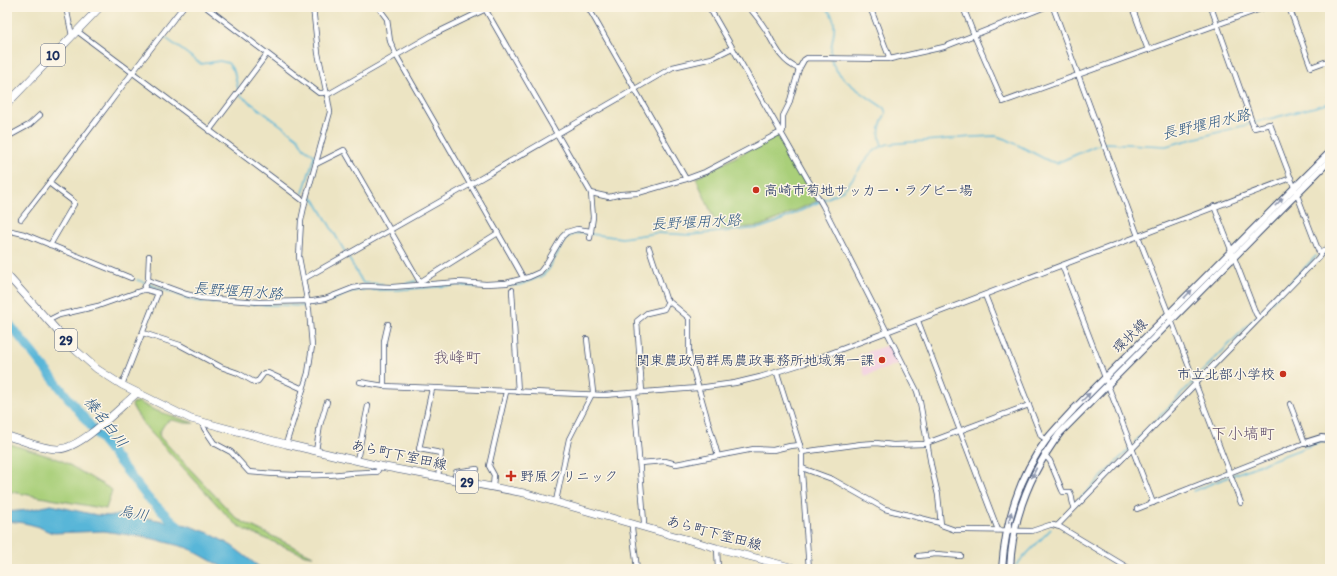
<svg xmlns="http://www.w3.org/2000/svg" width="1337" height="576" font-family="Itim,'Klee One',sans-serif">
<style>
.built{fill:#f2cfe1}
.green{fill:#a9cf79;stroke:#627f6c}
.water{fill:#59b6d8;stroke:#3a729b}
.lines{fill:none;stroke-linecap:round;stroke-linejoin:round}
.stream{stroke:#59b6d8;stroke-width:1.5}
.river{stroke:#59b6d8;stroke-width:9}
.street-casing{stroke:#3a4a6d;stroke-width:6}
.secondary-casing{stroke:#3a4a6d;stroke-width:8}
.primary-casing{stroke:#3a4a6d;stroke-width:8}
.street{stroke:#fff;stroke-width:4.5}
.secondary{stroke:#fff;stroke-width:6}
.primary{stroke:#fff;stroke-width:7}
.oneway{fill:#8d97ae}
.poi-dot{fill:#c8321e;stroke:#fcf5e5;stroke-width:1.5}
.labels{text-anchor:middle;dominant-baseline:central;stroke-width:3;stroke-linejoin:round;paint-order:stroke}
.shield{fill:#fcf5e5;stroke:#5e6a86;stroke-width:1}
.shield-label{font-size:13px;font-weight:bold;fill:#1b2f5e}
.poi-label{font-size:14px;fill:#1b2f5e;stroke:#fcf5e5;text-anchor:start}
.street-label{font-size:14px;fill:#1b2f5e;stroke:#fcf5e5}
.water-label{font-size:15px;font-style:italic;fill:#2e5883;stroke:#fcf5e5}
.quarter-label{font-size:16px;fill:#665672;stroke:#fcf5e5}
</style>
<rect width="100%" height="100%" fill="#fcf5e5"/>
<filter id="ink" filterUnits="userSpaceOnUse"><feTurbulence type="fractalNoise" baseFrequency=".025" numOctaves="2"/><feDisplacementMap in="SourceGraphic" scale="8" xChannelSelector="R" yChannelSelector="G"/><feConvolveMatrix kernelMatrix="1 2 1 2 8 2 1 2 1" color-interpolation-filters="sRGB"/></filter>
<filter id="wash" filterUnits="userSpaceOnUse"><feTurbulence type="fractalNoise" baseFrequency=".012" numOctaves="4" result="noise"/><feDisplacementMap in="SourceGraphic" scale="16" xChannelSelector="R" yChannelSelector="G"/><feGaussianBlur stdDeviation="0.9" result="paint"/><feColorMatrix in="noise" values="0 0 0 0 0 0 0 0 0 0 0 0 0 0 0 0 0 1.4 0 .05"/><feComposite in="paint" operator="in"/></filter>
<g filter="url(#wash)">
<rect width="100%" height="100%" fill="#ece4c3"/>
<polygon class="built" points="891,344 901,363 865,376 858,355"/>
<g class="green">
<polygon points="777,135 817,201 773,221 760,226 719,230 696,178"/>
<path d="M139 402 154 410 194 423C174 425 170 410 159 434L160 437 237 519 313 556 305 555 245 530 232 521 144 425 132 406 133 403Z"/>
<polygon points="7,443 61,460 112,490 106,509 7,491"/>
</g>
<path class="water" d="M51 505 96 515 112 516 123 514 187 525 209 533 232 546 262 569H226L188 548 150 538 104 531 54 533C47 532 43 528 36 526 27 523 17 522 7 521V512L29 510Z"/>
<g class="lines">
<g class="stream">
<path d="M825 7C827 10 829 11 831 14 839 28 830 41 831 55"/>
<polyline points="163,36 201,64 220,61 228,63 234,71 238,89"/>
<path d="M832 59C832 76 871 99 884 108L886 113C880 124 877 133 882 145"/>
<polyline points="240,95 298,138 304,148 314,155 314,157 303,193"/>
<polyline points="309,195 315,200 363,283 383,284"/>
<polyline points="137,280 144,282"/>
<polyline points="148,284 195,301 218,303 304,306"/>
<polyline points="405,284 416,281"/>
<path d="M311 305 330 301 350 292 360 290H395L458 285 484 288 519 285 542 276 549 269 566 238 574 234 583 233 622 238 656 233 690 235 760 228 777 222 842 191C859 176 864 151 888 144L972 137 996 136 1008 140 1049 161 1057 163 1095 146 1106 143 1166 146 1330 103"/>
<polyline points="1259,315 1316,256"/>
<polyline points="1195,379 1256,317"/>
<polyline points="1135,442 1193,382"/>
<polyline points="1233,475 1322,441 1330,442"/>
<polyline points="1193,491 1228,477"/>
<polyline points="1075,504 1129,449"/>
<polyline points="1016,565 1051,529"/>
</g>
<polyline class="river" points="7,321 148,498 183,531"/>
</g>
</g>
<g filter="url(#ink)">
<g class="lines">
<g class="street-casing">
<g id="street">
<polyline points="66,7 72,36"/>
<polyline points="206,7 319,93 323,93 326,91"/>
<polyline points="378,7 387,19 390,41 396,55 510,254 524,279"/>
<polyline points="484,7 591,193 593,217 590,238"/>
<polyline points="588,7 686,179"/>
<polyline points="709,7 823,206 917,391 920,402 931,465 938,495 941,525 955,530 967,530 1032,531 1050,525 1053,525 1060,527 1130,569"/>
<path d="M749 7C755 14 761 22 766 30 775 46 781 62 799 69"/>
<polyline points="870,7 890,59"/>
<polyline points="963,7 974,35 1003,102 1266,7"/>
<polyline points="1053,7 1138,236 1173,325 1241,503"/>
<polyline points="1132,7 1148,50"/>
<polyline points="1211,7 1253,125 1254,128 1270,124 1312,234 1319,252 1321,253"/>
<polyline points="1289,7 1311,67 1330,60"/>
<polyline points="77,31 305,202"/>
<polyline points="327,95 432,35 490,7"/>
<polyline points="209,131 267,54"/>
<polyline points="7,137 29,125 40,115"/>
<polyline points="316,164 344,150 420,282 421,285"/>
<polyline points="49,183 74,202 74,204 50,245"/>
<polyline points="591,193 609,197 621,194 638,193 686,179 705,172 783,131 783,116 789,104 799,69 804,60 807,58 890,59 944,47 1045,7"/>
<polyline points="1214,206 1256,314 1259,318"/>
<path d="M21 219C76 149 128 77 183 7"/>
<polyline points="7,230 24,234 131,278"/>
<polyline points="649,248 666,299 689,318 689,355 718,456"/>
<polyline points="1327,248 1330,258"/>
<polyline points="1062,265 1153,503"/>
<polyline points="304,278 307,277 471,184 673,67 712,58 732,48"/>
<polyline points="148,280 186,294 201,298 259,302 313,301 325,299 353,288 364,286 392,287 459,282 486,284 506,283 529,277 540,272 546,264 562,237 567,232 577,229 591,231"/>
<polyline points="420,282 498,233"/>
<polyline points="143,290 148,280 149,256"/>
<polyline points="512,290 518,392"/>
<polyline points="985,295 1041,436 1047,440"/>
<polyline points="49,320 59,315 98,306 143,290 147,290 158,293 122,385"/>
<polyline points="918,321 998,530"/>
<polyline points="143,333 180,345 221,367 238,373 254,382 258,381 264,373 268,373 303,389"/>
<polyline points="777,373 802,452 802,473 809,569"/>
<polyline points="360,382 384,386 604,395 698,388 735,383 760,377 805,363 1291,178"/>
<polyline points="384,386 384,341 388,324"/>
<polyline points="432,389 419,449 441,453 438,477"/>
<polyline points="642,392 637,321 647,313 664,309 668,301"/>
<polyline points="634,393 644,522 643,526"/>
<path d="M202 423 204 428 214 443 231 452 249 472C273 474 297 476 321 475 340 475 358 471 377 472L380 466"/>
<polyline points="286,444 308,373 312,346 309,310 299,257 301,221 305,202 330,112 328,100 318,53 313,7"/>
<polyline points="316,451 320,425 327,402"/>
<polyline points="802,452 861,444 876,443 893,445 924,444 1029,405"/>
<path d="M1044 454 1050 461 1062 490 1063 492H1070C1073 497 1071 503 1075 507"/>
<polyline points="357,460 368,406"/>
<polyline points="640,463 665,461 676,464 754,449 773,450 790,446 800,445"/>
<polyline points="802,468 832,479 885,509 940,523"/>
<polyline points="454,480 456,472 477,469"/>
<polyline points="493,487 494,475 489,466 506,392"/>
<polyline points="556,501 569,439 593,392 587,339"/>
<polyline points="1137,509 1305,443 1290,404"/>
<polyline points="633,524 632,528 637,569"/>
<polyline points="1057,526 1318,258 1323,251 1330,247"/>
<polyline points="717,548 718,569"/>
<polyline points="918,556 936,554 961,556"/>
</g>
</g>
<g class="secondary-casing">
<g id="secondary">
<polyline points="1305,443 1321,438 1330,439"/>
<path d="M1002 569C1005 523 1019 476 1047 439 1055 429 1065 419 1074 409L1330 152"/>
<path d="M1010 569C1012 518 1030 473 1060 433L1330 160"/>
</g>
</g>
<g class="primary-casing">
<g id="primary">
<polyline points="7,104 100,7"/>
<polyline points="7,275 72,347 97,369 122,385 191,419 286,444 380,466 524,493 717,548 798,569"/>
<path d="M7 436C23 440 41 449 58 449 81 449 119 408 137 393"/>
</g>
</g>
<use href="#street" class="street"/>
<use href="#secondary" class="secondary"/>
<use href="#primary" class="primary"/>
</g>
<defs><path id="oneway-solid" d="M-6-.8H1V-3.2L6.5 0L1 3.2V.8H-6Z"/></defs>
<g class="oneway">
<use href="#oneway-solid" transform="translate(1279 202) rotate(-45)"/>
<use href="#oneway-solid" transform="translate(1188 294) rotate(-46)"/>
<use href="#oneway-solid" transform="translate(1086 397) rotate(-45)"/>
<use href="#oneway-solid" transform="translate(1034 473) rotate(116)"/>
<use href="#oneway-solid" transform="translate(1010 517) rotate(-75)"/>
</g>
</g>
<g class="poi-dot">
<circle cx="756" cy="190" r="4"/>
<circle cx="882" cy="360" r="4"/>
<circle cx="1283" cy="374" r="4"/>
<path d="M509 470h4v4h4v4h-4v4h-4v-4h-4v-4h4z"/>
</g>
<g class="labels">
<g class="shield">
<rect x="41" y="44" width="24" height="22" rx="3"/>
<rect x="55" y="329" width="22" height="22" rx="3"/>
<rect x="456" y="471" width="22" height="22" rx="3"/>
</g>
<g class="shield-label">
<text x="53" y="55">10</text>
<text x="66" y="340">29</text>
<text x="467" y="482">29</text>
</g>
<g class="poi-label">
<text x="764" y="190">高崎市菊地サッカー・ラグビー場</text>
<text x="874" y="360" text-anchor="end">関東農政局群馬農政事務所地域第一課</text>
<text x="1275" y="374" text-anchor="end">市立北部小学校</text>
<text x="520" y="476">野原クリニック</text>
</g>
<g class="street-label">
<text transform="translate(1130 336) rotate(-45)">環状線</text>
<text transform="translate(399 455) rotate(12)">あら町下室田線</text>
<text transform="translate(714 533) rotate(15)">あら町下室田線</text>
</g>
<g class="water-label">
<text transform="translate(1206 124) rotate(-13)">長野堰用水路</text>
<text transform="translate(696 222) rotate(-3)">長野堰用水路</text>
<text transform="translate(238 291) rotate(4)">長野堰用水路</text>
<text transform="translate(106 422) rotate(52)">榛名白川</text>
<text transform="translate(134 513) rotate(11)">烏川</text>
</g>
<g class="quarter-label">
<text x="457" y="357">我峰町</text>
<text x="1243" y="433">下小塙町</text>
</g>
</g>
<rect width="1337" height="576" fill="none" stroke="#fcf5e5" stroke-width="24"/>
</svg>
